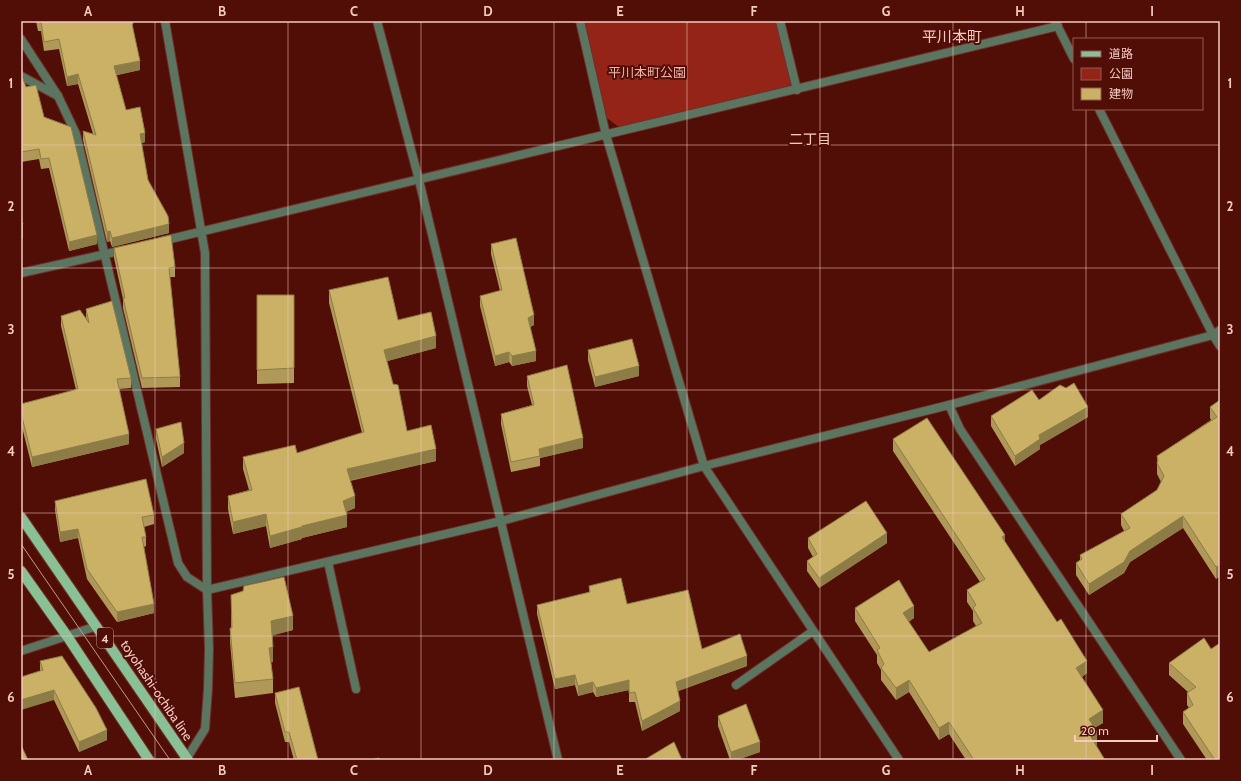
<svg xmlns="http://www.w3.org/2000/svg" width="1241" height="781" font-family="Cabin,'Noto Sans JP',sans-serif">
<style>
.green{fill:#942417}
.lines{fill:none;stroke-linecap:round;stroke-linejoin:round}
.minor-casing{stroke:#6e3028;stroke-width:10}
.primary-casing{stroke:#6e3028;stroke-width:12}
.minor{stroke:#5b7560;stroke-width:8}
.primary{stroke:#89c095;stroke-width:10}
.tram{stroke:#c7968d;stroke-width:1}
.wall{fill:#af9858}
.shaded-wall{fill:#8e7c47}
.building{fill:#cbb166;stroke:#8e7c47}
.grid{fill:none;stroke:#f4cac1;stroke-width:1;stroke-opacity:0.55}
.labels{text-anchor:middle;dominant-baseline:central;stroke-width:4;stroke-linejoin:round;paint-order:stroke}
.shield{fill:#510e07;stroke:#c39289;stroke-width:1}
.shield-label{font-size:12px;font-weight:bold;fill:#f4cac1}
.park-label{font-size:13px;fill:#f1b2a6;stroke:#510e07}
.street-label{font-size:13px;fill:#f4cac1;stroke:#510e07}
.neighbourhood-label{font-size:14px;fill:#f4cac1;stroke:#510e07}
.quarter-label{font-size:15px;fill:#f4cac1;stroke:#510e07}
.neatline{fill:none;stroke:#f4cac1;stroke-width:1.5}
.grid-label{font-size:13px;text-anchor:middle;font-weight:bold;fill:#f4cac1}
</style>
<rect width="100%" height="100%" fill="#510e07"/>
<polygon class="green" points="581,21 780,21 797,90 623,130 604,116"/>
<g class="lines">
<g class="minor-casing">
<g id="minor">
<polyline points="165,21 205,253 207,590 209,649 208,689 205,729 187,758 184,760"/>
<polyline points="377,21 419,180 558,760"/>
<polyline points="580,21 606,135 704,466 899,760"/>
<polyline points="780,21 797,90"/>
<polyline points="1055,21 1074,59"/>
<polyline points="21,39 58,96 76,134 178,563 187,577 207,590 501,521 704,466 949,405 1213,335 1220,330"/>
<polyline points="21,76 58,96"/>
<polyline points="1099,109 1213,335 1220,346"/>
<path d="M162 241C460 168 760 99 1058 26"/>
<polyline points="21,273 124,250"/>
<polyline points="949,405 960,429 1181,760"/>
<polyline points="328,562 356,689"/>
<polyline points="21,651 97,626"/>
<polyline points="736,685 813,631"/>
</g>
</g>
<g class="primary-casing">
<g id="primary">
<polyline points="21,517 188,760"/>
<polyline points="21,571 67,636 149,760"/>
</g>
</g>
<use href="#minor" class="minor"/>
<use href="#primary" class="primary"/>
<polyline class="tram" points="21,544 170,760"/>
</g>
<g class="wall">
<polygon points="36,21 133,21 133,30 140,70 116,75 126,110 145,142 141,143 148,180 169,233 112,247 110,241 107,242 83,140 83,131 93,134 78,84 67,86 59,49 44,51 41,31 38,31"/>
<polygon points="21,77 26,87 44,117 97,244 69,251 49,168 41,169 39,159 21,162"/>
<polygon points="491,244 534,325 530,327 536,361 512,366 509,362 495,366 480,306 480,296 500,291 491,254"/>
<polygon points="114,248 175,267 175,277 170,277 180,377 180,387 142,388 123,308 123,299 114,258"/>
<polygon points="329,290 398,320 436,348 387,361 393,384 407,431 436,461 350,481 355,508 346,512 347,527 302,538 302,539 270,548 266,526 233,534 228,509 228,496 249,490 243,469 243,457 297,453 362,433 329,303"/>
<polygon points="257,295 294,295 294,383 257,384"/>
<polygon points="86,309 131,378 131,388 119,389 129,444 32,467 21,423 21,404 76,390 61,326 61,316 86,318"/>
<polygon points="588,350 639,376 595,387 588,360"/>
<polygon points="527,376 583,448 540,458 540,466 511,472 501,424 501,414 532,405 527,386"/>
<polygon points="1220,400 1220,576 1216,579 1183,528 1130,562 1124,573 1089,595 1076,575 1076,563 1080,560 1080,555 1124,531 1121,525 1121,514 1157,490 1161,482 1157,474 1157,456 1211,420 1210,418 1210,407"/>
<polygon points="991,416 1088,417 1040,445 1040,449 1015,466 991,426"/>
<polygon points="156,429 184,453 162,467 156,439"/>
<polygon points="893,439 1005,542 1087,673 1082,677 1103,723 1094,728 1097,745 1096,745 1105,760 966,760 949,734 939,740 909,692 896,700 881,680 881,670 877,663 877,655 855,621 855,608 914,618 908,622 929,652 976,626 973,621 973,611 967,602 967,590 980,582 893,451"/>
<polygon points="55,501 154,515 154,524 144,527 146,537 146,546 144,547 154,613 117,622 87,579 78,538 60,542 55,510"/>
<polygon points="808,538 887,543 819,588 807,571 807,561 813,557 808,548"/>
<polygon points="589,586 627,604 702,649 747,666 678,691 680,711 642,731 635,702 629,702 629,690 596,697 593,692 578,696 575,685 555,689 537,614 537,605 589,593"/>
<polygon points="231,595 293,630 272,635 273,662 271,662 273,679 273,693 235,698 230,642 230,628 231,628"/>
<polygon points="1211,649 1220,760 1207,760 1183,724 1183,712 1189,708 1187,705 1187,693 1188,692 1169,675 1169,663"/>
<polygon points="40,661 107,740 79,752 40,671"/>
<polygon points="275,693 318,760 294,760 289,742 285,742 275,703"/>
<polygon points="718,716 760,752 737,760 730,760 718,726"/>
</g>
<g class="shaded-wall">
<polygon points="140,61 140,70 114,76 114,66"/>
<polygon points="78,74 78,84 67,86 67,77"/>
<polygon points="145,133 145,142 140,144 140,134"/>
<polygon points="23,224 23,238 21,240 21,225"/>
<polygon points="169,224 169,233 112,247 112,238"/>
<polygon points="110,231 110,241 107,242 107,232"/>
<polygon points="97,235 97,244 69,251 69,242"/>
<polygon points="534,315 534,325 528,328 528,318"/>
<polygon points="436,336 436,348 384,362 384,350"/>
<polygon points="536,351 536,361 512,366 512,356"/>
<polygon points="509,352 509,362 495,366 495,356"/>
<polygon points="639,366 639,376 595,387 595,377"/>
<polygon points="1088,407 1088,417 1040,445 1040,449 1015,466 1015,456 1039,435"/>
<polygon points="129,434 129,444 32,467 32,457"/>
<polygon points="583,438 583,448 540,458 539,449"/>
<polygon points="184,443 184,453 162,467 162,457"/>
<polygon points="436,449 436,461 347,481 347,469"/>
<polygon points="355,496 355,508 343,513 343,501"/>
<polygon points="266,514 266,526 233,534 233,522"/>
<polygon points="347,515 347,527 302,538 302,539 270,548 270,536 302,526"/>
<polygon points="1183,516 1183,528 1130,562 1124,573 1089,595 1089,584 1130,551"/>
<polygon points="78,529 78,538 60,542 60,532"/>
<polygon points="887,533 887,543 819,588 819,578"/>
<polygon points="1005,535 1005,547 1002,537"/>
<polygon points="1220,565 1220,576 1216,579 1216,567"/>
<polygon points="154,604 154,613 117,622 117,612"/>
<polygon points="914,606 914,618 903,626 903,613"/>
<polygon points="293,616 293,630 271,636 271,621"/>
<polygon points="273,647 273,662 269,663 269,648"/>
<polygon points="747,656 747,666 676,692 676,682"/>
<polygon points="1087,661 1087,673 1076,680 1076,668"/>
<polygon points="575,675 575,685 555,689 555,679"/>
<polygon points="629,680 629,690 596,697 596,688"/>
<polygon points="909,680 909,692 896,700 896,688"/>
<polygon points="593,682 593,692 578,696 578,686"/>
<polygon points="54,690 54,700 21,710 21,700"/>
<polygon points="680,701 680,711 642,731 642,721"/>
<polygon points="1103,710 1103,723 1089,731 1089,719"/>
<polygon points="949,722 949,734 939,740 939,728"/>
<polygon points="107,730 107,740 79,752 79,742"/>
<polygon points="1097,732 1097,745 1091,749 1091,737"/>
<polygon points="760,742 760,752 737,760 731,760 731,752"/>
</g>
<g class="building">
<polygon points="38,21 133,21 133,24 132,24 140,61 114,66 126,110 140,107 145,133 140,134 148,180 168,216 169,224 112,238 110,231 107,232 83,131 96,135 78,74 67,77 59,39 44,42 41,21 38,22"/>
<polygon points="22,76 26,87 36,85 44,117 71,127 97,235 69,242 49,158 41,159 39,149 21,152 21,77"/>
<polygon points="21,221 23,224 21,225"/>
<polygon points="171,235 175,267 169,268 180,377 142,378 123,298 125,298 114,248"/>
<polygon points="516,238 534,315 528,318 536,351 512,356 509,352 495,356 480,296 502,290 491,244"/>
<polygon points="388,277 398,320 431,312 436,336 384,350 393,384 398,385 407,431 431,425 436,449 347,469 355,496 343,501 347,515 302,526 302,527 270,536 266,514 233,522 228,496 252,490 243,457 295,445 297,453 364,432 329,290"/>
<polygon points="257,295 294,295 294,368 257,370"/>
<polygon points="112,301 131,378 117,379 129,434 32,457 21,413 21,404 78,389 61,316 80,310 89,323 86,309"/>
<polygon points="632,339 639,366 595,377 588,350"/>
<polygon points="567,365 583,438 539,449 540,456 511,462 501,414 534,405 527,376"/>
<polygon points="1074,383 1088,407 1039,435 1040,439 1015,456 991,416 1032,390 1039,400 1060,385 1066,388"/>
<polygon points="1220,400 1220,565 1216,567 1183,516 1130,551 1124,562 1089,584 1076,563 1082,559 1080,555 1130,528 1121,514 1157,490 1164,476 1157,463 1158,460 1157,456 1217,417 1210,407"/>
<polygon points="927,418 1005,535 1002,537 1057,622 1061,619 1087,661 1076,668 1103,710 1089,719 1097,732 1091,737 1105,760 974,760 949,722 939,728 909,680 896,688 881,668 884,664 877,650 880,648 855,608 899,580 914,606 903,613 929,652 982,623 973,608 976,605 967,590 985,579 893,439"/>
<polygon points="181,422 184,443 162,457 156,429"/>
<polygon points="146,479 154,515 142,517 146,537 142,537 154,604 117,612 87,569 78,529 60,532 55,501"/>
<polygon points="866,501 887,533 819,578 807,561 817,554 808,538"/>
<polygon points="284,577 293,616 271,621 273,647 269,648 273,679 235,683 230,628 232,628 231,595 243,591 244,586"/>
<polygon points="621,578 627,604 688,590 702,649 740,634 747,656 676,682 680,701 642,721 635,692 629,693 629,680 596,688 593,682 578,686 575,675 555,679 537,605 590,592 589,586"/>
<polygon points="1204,638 1211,649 1220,643 1220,760 1215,760 1183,712 1193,705 1187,693 1196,687 1169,663"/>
<polygon points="62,656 96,708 107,730 79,742 54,690 21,700 21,677 43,670 40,661"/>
<polygon points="299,687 318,760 297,760 289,732 285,732 275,693"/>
<polygon points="746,704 760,742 731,752 718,716"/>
<polygon points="674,742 682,760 644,760"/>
<polygon points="21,745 28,760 21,760"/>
<polygon points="379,758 379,760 370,760"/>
</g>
<path class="grid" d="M155 21V760M288 21V760M421 21V760M554 21V760M687 21V760M820 21V760M953 21V760M1086 21V39M1086 109V760M21 145H1220M21 268H1220M21 390H1220M21 513H1220M21 636H1220"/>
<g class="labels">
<rect class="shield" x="97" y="628" width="16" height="20" rx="3"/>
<g class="shield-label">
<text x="105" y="638">4</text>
</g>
<g class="park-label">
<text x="647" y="72">平川本町公園</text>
</g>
<g class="street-label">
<text transform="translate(157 690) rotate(56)">toyohashi-ochiba line</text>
</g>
<g class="neighbourhood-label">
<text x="810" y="139">二丁目</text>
</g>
<g class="quarter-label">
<text x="952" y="37">平川本町</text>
</g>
</g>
<rect width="1241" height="781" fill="none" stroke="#510e07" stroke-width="44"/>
<rect x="1073" y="38" width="130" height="72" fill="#510e07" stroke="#925951"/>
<rect x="1081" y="51" width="20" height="6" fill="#89c095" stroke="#925951"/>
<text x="1109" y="58" font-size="12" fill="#f4cac1">道路</text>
<rect x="1081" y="68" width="20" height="12" fill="#942417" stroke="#925951"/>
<text x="1109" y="78" font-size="12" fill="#f4cac1">公園</text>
<rect x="1081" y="88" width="20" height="12" fill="#cbb166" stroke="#925951"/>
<text x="1109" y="98" font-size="12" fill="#f4cac1">建物</text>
<path d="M1075 735v6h82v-6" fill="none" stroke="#f4cac1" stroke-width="2"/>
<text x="1081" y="735" font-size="12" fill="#f4cac1" stroke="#510e07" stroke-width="3" paint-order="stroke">20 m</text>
<rect x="22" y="22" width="1197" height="737" class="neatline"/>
<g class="grid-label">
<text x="88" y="16">A</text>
<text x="222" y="16">B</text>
<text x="354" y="16">C</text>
<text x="488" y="16">D</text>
<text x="620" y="16">E</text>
<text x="754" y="16">F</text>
<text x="886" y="16">G</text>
<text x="1020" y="16">H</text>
<text x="1152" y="16">I</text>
<text x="11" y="88">1</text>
<text x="1230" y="88">1</text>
<text x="11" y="211">2</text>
<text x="1230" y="211">2</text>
<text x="11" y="334">3</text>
<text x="1230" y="334">3</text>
<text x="11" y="456">4</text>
<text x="1230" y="456">4</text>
<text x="11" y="579">5</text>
<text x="1230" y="579">5</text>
<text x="11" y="702">6</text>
<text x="1230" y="702">6</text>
<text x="88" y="775">A</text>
<text x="222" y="775">B</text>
<text x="354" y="775">C</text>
<text x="488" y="775">D</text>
<text x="620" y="775">E</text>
<text x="754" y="775">F</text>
<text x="886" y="775">G</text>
<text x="1020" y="775">H</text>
<text x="1152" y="775">I</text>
</g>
</svg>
